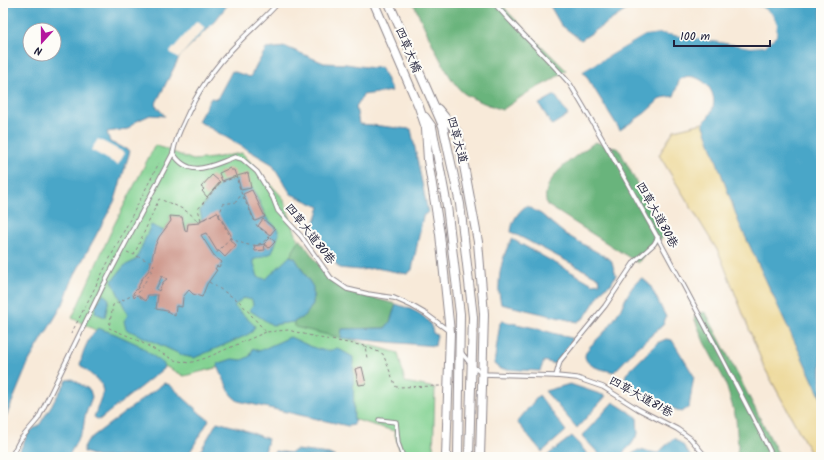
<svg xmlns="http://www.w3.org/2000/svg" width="824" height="460" font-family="Kalam,'LXGW WenKai TC',sans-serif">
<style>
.green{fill:#82d292;stroke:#527a66}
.forest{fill:#69b47c;stroke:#466b5c}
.sand{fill:#eeda9e;stroke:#887e6c}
.water{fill:#49a6c8;stroke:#366482;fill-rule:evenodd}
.pier{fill:#f8ead9}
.building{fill:#cd968a;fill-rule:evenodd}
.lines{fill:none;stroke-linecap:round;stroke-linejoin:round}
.service-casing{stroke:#8d868a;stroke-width:5.5}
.tertiary-casing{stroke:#8d868a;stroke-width:10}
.path{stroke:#8d868a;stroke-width:1;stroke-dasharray:3 3;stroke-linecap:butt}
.service{stroke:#fff;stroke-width:3.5}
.tertiary{stroke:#fff;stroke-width:8}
.labels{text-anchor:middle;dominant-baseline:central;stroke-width:4;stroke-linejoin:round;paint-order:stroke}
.street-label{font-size:12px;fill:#22223b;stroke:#fdfcf7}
</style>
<rect width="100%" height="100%" fill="#fdfcf7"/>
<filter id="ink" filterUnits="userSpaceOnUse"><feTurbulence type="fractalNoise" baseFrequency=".025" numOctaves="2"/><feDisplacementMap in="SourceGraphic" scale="8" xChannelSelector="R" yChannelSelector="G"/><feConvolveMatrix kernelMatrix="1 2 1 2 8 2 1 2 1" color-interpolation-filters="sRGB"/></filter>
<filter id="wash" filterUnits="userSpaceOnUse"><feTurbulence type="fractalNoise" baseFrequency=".012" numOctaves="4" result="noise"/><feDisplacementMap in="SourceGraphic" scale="16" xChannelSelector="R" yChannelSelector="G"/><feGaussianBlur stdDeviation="0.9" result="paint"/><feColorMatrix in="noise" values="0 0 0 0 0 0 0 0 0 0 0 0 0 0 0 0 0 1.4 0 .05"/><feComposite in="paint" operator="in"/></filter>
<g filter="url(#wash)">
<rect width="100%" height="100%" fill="#f8ead9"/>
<polygon class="green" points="155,145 193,160 214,158 242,153 283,198 318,297 310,328 398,353 405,382 435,388 433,457 402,457 394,431 282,398 223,366 184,376 72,318 114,225"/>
<g class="forest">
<path d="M413 3H501L509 13 566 70 552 80 527 93 502 110C490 105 476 101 465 94 447 82 424 24 413 3Z"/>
<path d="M595 142 619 149 664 236 645 253 638 263 547 205C538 178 577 156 595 142Z"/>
<path d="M300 239 331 281 346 291 396 304 390 322 385 328 342 329 341 338 295 327 294 322C328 302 311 285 295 258L290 256Z"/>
<polygon points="702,312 706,313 780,457 736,457 738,448 736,418 725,381 704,342 694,317"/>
</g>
<polygon class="sand" points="703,123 821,398 821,457 813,457 764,367 719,253 659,155 674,130"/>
<g class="water">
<path d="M3 3H229L215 21 180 56 155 105 165 116 150 115 135 122 128 129 107 132 110 142 130 151 115 200 73 278 63 304 29 361 3 424ZM30 30H54V54H30Z"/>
<polygon points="550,3 637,3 581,40 561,25 549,4"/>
<path d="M740 3H821V398L739 223 703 123C733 94 692 65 679 81 677 85 676 92 674 96L661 98 645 113 620 130 583 71 645 35 661 33 751 47 765 46 776 36C778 8 763 7 740 3Z"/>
<path d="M286 47 324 63 346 64 373 68 381 67 392 91 363 95 356 107 359 124C377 125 393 128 411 129L428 212 423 216 412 270 407 274 376 268 360 270 339 268 312 230 320 207 291 194 272 164 198 121 211 98 217 99 232 71 250 77 266 49Z"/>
<polygon points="555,95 568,115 552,125 539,104"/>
<polygon points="238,178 253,189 266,217 277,228 279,234 272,253 253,260 258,277 266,279 290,256 295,258 313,287 313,304 306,315 294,322 272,325 249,310 253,305 252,300 243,298 234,306 255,326 252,332 245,336 194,358 184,356 126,329 124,321 128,315 112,281 124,266 136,260 151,225 164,231 171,221 170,216 182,217 185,230 187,231 188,224 200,223 200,221 202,220 200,210 221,183"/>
<path d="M526 206 541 214 565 234 611 260 616 275 611 284 603 289 585 317 577 322 501 304C500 298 498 291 499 285 499 271 504 251 512 239L593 284 600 283 599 278 511 232C512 221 517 213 526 206Z"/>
<path d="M642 278 650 285 666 317 663 325 636 349 614 372C606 370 587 368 585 357 584 349 600 338 605 331 610 326 614 319 618 313 626 301 629 286 642 278Z"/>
<polygon points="103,294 109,299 105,317 95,313 96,305"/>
<path d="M396 304C411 309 431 315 433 333L437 335 435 346 341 338 342 329 385 328 390 322Z"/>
<polygon points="502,321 535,328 571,338 572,341 555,364 544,361 540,371 500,369 494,364 500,323"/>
<path d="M98 328 115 334 137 344 164 364 163 369 99 420 94 417 103 392 101 383 80 365C82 352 89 336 98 328Z"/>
<path d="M290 337C303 342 323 356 337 348L353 357 354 425 348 426 238 401 231 395 217 364 232 359 242 360 250 356 253 348 259 351Z"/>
<polygon points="666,339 672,340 694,376 689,407 682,412 640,395 624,384 626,374 657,343"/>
<polygon points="72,379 90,390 92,397 85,416 83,430 68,457 17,457 28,433 40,424 67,380"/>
<polygon points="164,383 170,385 201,414 209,420 187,457 97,457 84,452 84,447 88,440"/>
<polygon points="570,384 606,396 577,428 545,391"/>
<polygon points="539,395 566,431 542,452 517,422"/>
<polygon points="613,402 637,417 638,434 631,445 619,457 602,457 582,436"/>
<polygon points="217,422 239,428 268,439 264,457 197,457"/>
<polygon points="572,436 590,457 547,457 549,454"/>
<polygon points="674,438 683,445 691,457 628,457 638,450 658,453"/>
<polygon points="296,450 329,454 336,457 272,457 275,451 290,453"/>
</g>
<g class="pier">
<polygon points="738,3 762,7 771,13 777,24 776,36 765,46 751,47 661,33 645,35 583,71 582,70 645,33 662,31 751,45 765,44 774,36 775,25 770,15 761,9 739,5"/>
<polygon points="197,21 205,28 178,59 170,52"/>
<polygon points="98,139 125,153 118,165 91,150"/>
</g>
<g id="blocks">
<g class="building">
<polygon points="230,168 231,170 234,170 236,176 222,181 219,173"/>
<polygon points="248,173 251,188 241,190 237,176"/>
<polygon points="212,175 220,182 207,197 202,191 204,189 201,187"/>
<polygon points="252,190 265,217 255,221 243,194"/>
<path d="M217 212 231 235 230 240 236 245 225 257 219 251H217L206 233 201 235 215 257 222 262 219 267 217 266 215 269 217 270 207 284 202 297 193 294 189 290 183 297 182 307 176 306 175 316 167 311 156 309 158 295H148L146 301 137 295 134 298 133 293 138 288 141 280 149 270 155 246 159 237 171 221 170 216 182 217 185 230 187 231 188 224 200 223V221ZM162 276 167 279 163 282 159 291 156 289Z"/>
<polygon points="263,219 275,229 270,235 258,226"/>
<polygon points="271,237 275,242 269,248 264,244"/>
<polygon points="264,244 265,250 255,251 254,246"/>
<polygon points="362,367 366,384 359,385 355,369"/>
</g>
</g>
</g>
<g filter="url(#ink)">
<use href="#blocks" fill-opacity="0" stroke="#8d868a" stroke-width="1"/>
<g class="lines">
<g class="service-casing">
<g id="service">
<path d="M278 3C265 18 250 30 237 44 214 67 197 92 184 122 179 132 175 142 173 153 190 180 212 165 235 157L242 159 257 172 273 198 278 211 301 236 331 278 347 289 368 294 394 298 412 306 426 314 449 331"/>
<path d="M494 3C518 31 546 56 570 84 643 206 709 331 773 457"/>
<polyline points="461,352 472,366 483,374 556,376 577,378 603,387 638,409 677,429 690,438 706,457"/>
<polyline points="556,376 560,361 605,306 635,261 654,244 658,237"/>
<polyline points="379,420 396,422 398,443 403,457"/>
<polyline points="11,457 20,440 38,419 102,288 173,153"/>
</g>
</g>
<g class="tertiary-casing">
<g id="tertiary">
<polyline points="374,3 419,107 426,128 428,160 440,234 450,332 446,457"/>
<polyline points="389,3 443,126 460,204 473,317 469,457"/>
<polyline points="438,109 458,133 478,242 484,314 480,457"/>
<polyline points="425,117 432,127 447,206 460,314 458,457"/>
</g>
</g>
<g class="path">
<polyline points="219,216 223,204 236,202 241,195"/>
<path d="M201 220 198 209 220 183 236 177 242 195 257 226 270 236C256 251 246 245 230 238"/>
<polyline points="127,252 134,255"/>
<path d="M151 262 134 255 159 199C172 204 190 210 198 222L217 213 230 236V238L214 256"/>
<polyline points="154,264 151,272 139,292 113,305 109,328 133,338 174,360 189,363 206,358 266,332"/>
<polyline points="209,282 239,301 266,332 288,330 320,338 365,346 367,358"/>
<polyline points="71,334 159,163"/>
<polyline points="365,346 383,354 396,387 441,386"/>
</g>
<use href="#service" class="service"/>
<use href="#tertiary" class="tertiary"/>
</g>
</g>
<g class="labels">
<g class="street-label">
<text transform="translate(408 50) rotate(67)">四草大橋</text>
<text transform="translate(457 140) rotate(75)">四草大道</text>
<text transform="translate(657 215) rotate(61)">四草大道80巷</text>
<text transform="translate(310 234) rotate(52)">四草大道80巷</text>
<text transform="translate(641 397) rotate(29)">四草大道81巷</text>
</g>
</g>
<rect width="824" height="460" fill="none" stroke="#fdfcf7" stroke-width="16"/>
<g transform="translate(42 42) rotate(201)"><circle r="19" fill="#fdfcf7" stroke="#a5a5ac"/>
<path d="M0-3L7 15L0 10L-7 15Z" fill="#b5179e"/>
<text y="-6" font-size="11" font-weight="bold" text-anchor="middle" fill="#22223b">N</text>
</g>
<path d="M674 40v6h96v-6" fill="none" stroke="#22223b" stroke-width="2"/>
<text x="680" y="40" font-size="12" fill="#22223b" stroke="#fdfcf7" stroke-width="3" paint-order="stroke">100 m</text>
</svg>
